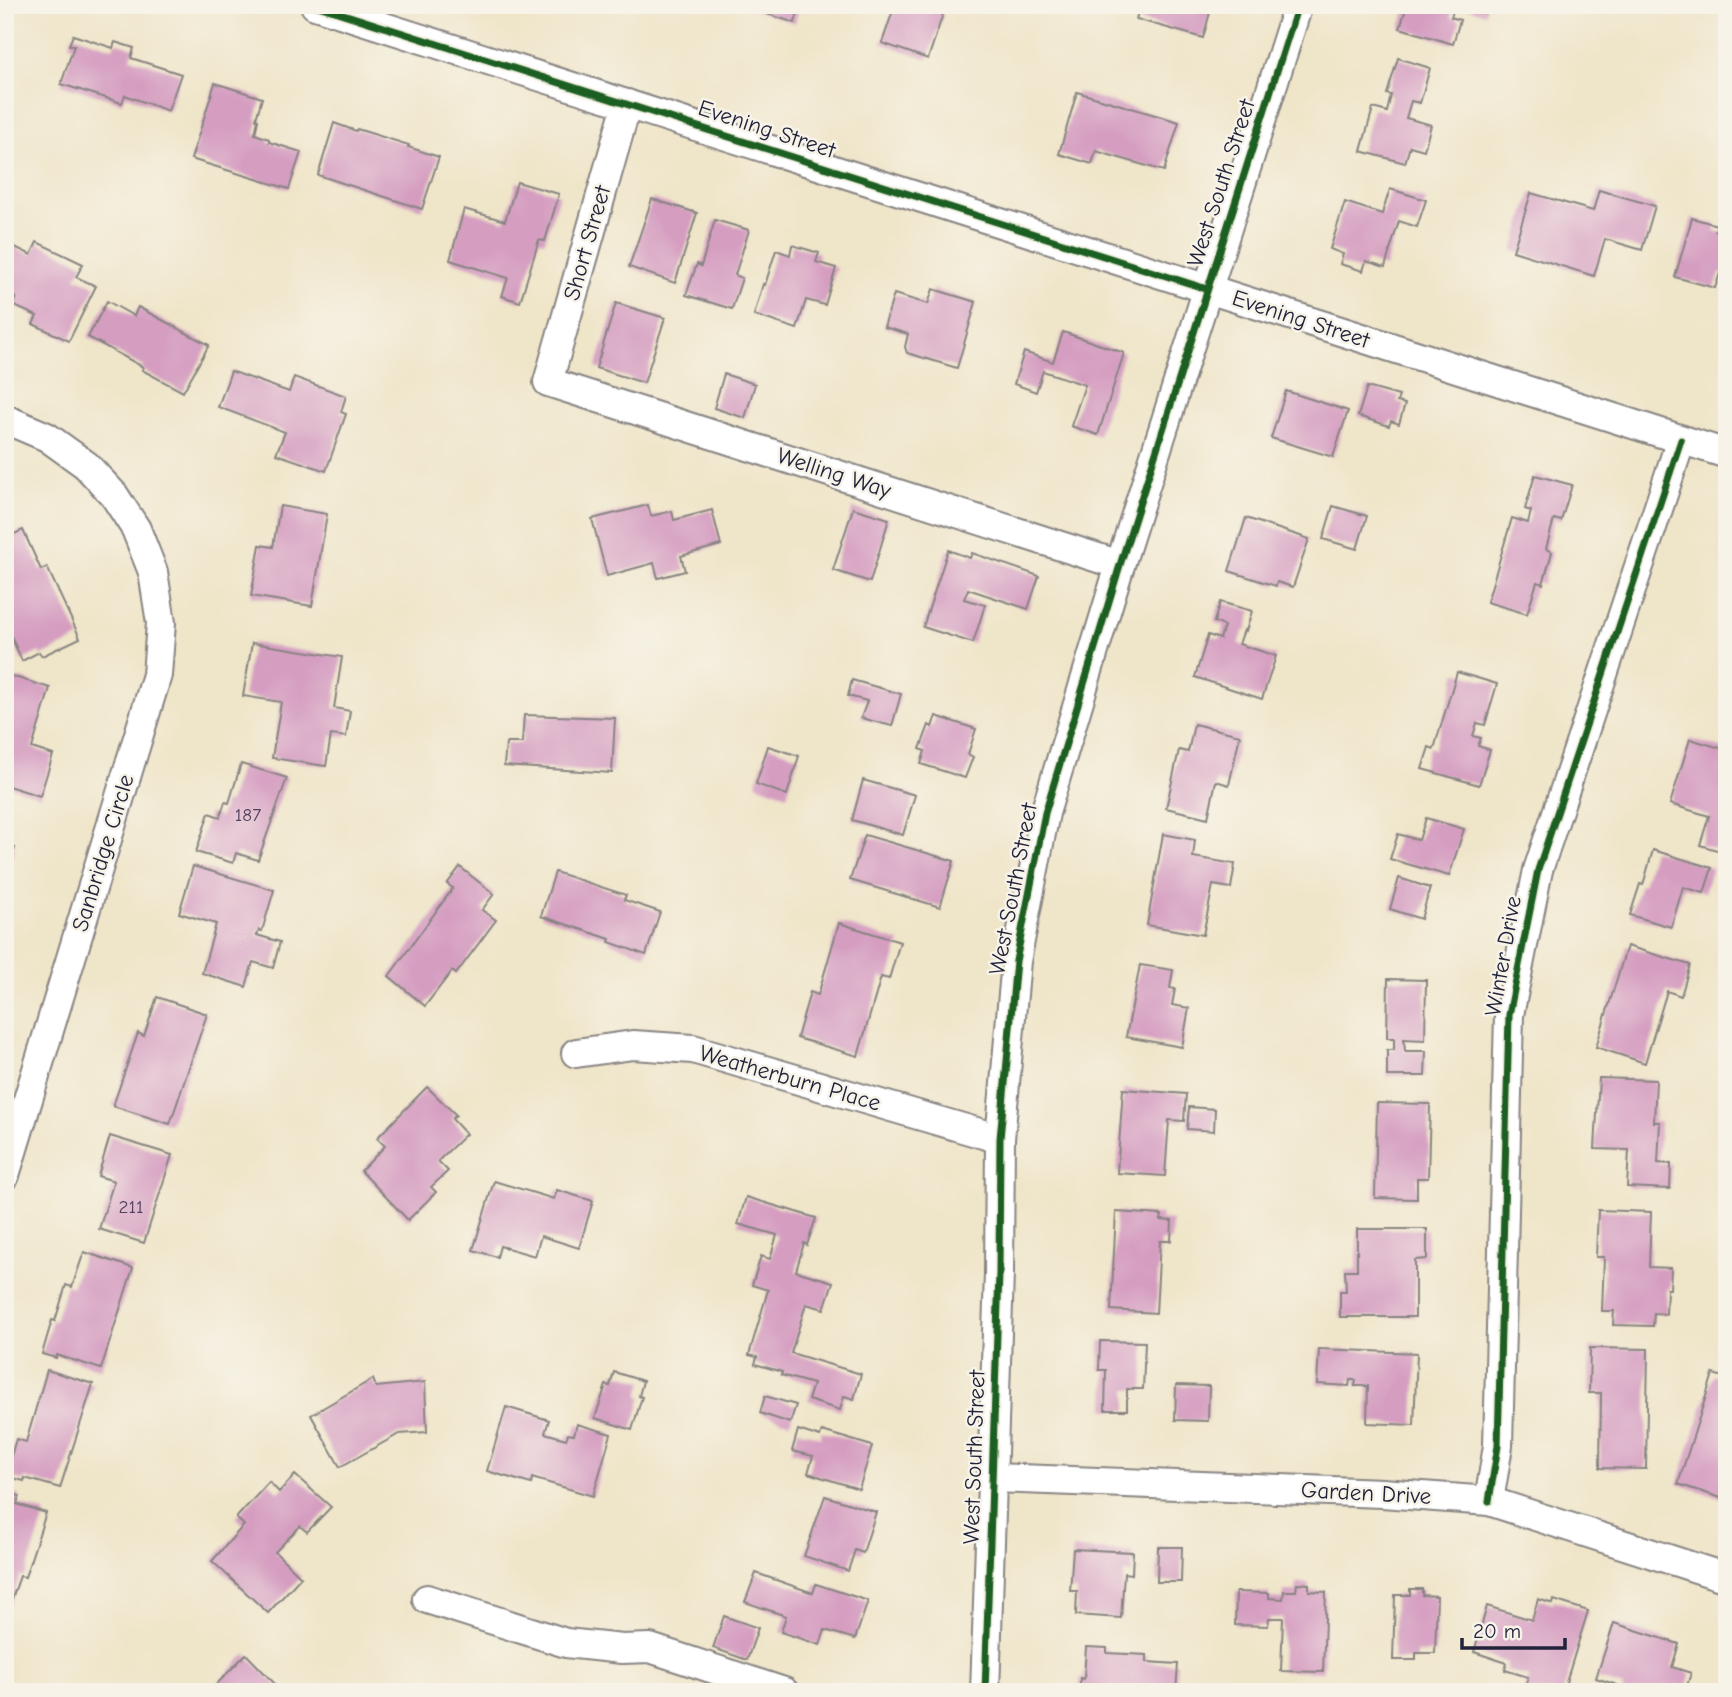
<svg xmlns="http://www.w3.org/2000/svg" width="1732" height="1697" font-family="'Comic Neue',sans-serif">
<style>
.building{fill:#d59ec1}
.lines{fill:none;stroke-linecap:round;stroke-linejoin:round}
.minor-casing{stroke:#888482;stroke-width:32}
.minor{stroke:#fff;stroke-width:28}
.cycleway-casing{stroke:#f7f3e8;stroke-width:11}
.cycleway{stroke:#1b5e20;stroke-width:7}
.labels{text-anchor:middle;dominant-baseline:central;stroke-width:5;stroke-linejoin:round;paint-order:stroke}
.number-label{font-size:19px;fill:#4f415c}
.street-label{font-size:23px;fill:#22223b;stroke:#f7f3e8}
</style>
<rect width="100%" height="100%" fill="#f7f3e8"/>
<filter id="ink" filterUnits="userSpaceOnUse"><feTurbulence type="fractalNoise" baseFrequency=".0143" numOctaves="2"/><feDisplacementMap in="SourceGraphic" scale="14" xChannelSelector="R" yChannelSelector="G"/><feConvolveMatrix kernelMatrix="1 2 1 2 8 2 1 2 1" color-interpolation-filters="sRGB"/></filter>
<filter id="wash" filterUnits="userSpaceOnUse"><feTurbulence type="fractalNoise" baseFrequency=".00686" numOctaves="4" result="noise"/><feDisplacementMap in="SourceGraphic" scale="28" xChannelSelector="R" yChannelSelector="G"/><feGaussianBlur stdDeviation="1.57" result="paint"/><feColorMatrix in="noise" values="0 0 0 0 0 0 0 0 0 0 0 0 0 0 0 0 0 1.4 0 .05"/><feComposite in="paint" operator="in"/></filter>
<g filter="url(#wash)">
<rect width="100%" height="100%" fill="#efe5c9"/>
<g id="blocks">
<g class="building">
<polygon points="747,5 800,5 795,23 746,7"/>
<polygon points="895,5 946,5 928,59 882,43"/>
<polygon points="1140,5 1212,5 1203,38 1136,19"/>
<polygon points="1407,5 1455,5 1451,17 1460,20 1453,44 1400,28"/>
<polygon points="1459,5 1487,5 1485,14"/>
<polygon points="73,35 113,48 115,42 134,48 131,58 181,74 168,111 125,95 122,103 61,84 74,46 69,45"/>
<polygon points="1398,58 1430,68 1420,103 1411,101 1406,118 1431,125 1424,150 1410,146 1405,163 1361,151 1373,108 1387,112 1391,95 1387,94"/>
<polygon points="215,83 262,98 256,119 258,120 255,134 269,139 269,142 301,152 289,189 191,159"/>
<polygon points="1077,92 1179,122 1164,171 1096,151 1092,164 1059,154"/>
<polygon points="334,123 356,131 357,129 409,145 408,147 439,157 422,209 318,175"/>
<polygon points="517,182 559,194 545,241 539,240 520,302 502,296 508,278 450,260 464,209 505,221"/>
<polygon points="1390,189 1426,200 1417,227 1399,221 1385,267 1366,261 1363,271 1340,264 1343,254 1330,249 1345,202 1382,214"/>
<polygon points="1599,190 1655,206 1642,250 1605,239 1594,276 1513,251 1531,193 1593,211"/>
<polygon points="652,199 697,213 675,283 629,267"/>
<polygon points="1692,218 1717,225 1715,231 1727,234 1727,276 1720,273 1715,288 1675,277"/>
<polygon points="715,220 749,230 735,275 742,278 732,309 686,295 697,264 701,266"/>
<polygon points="5,242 31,255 37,242 83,264 76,277 96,286 69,341 33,324 37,316 12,305 16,298 5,293"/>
<polygon points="792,245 819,253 816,262 836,268 825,305 806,300 797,329 754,315 763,284 765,285 776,250 790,255"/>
<polygon points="933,289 976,302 957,368 907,353 905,347 908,334 884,327 894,294 928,304"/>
<polygon points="107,301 134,316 138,307 209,345 183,392 142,370 143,367 88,337"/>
<polygon points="616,303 665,318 644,383 596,368"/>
<polygon points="1063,332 1124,353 1098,435 1071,426 1085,385 1043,371 1036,392 1014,384 1024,352 1053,362"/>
<polygon points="231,371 289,392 294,377 346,396 341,412 346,414 326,471 276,454 285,432 218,407"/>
<polygon points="724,374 755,384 745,418 714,408"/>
<polygon points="1367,387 1399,396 1397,402 1405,404 1399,424 1391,421 1389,426 1358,416"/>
<polygon points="1286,391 1348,411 1333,457 1271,438"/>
<polygon points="1535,475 1572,485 1561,521 1554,519 1546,549 1552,552 1543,584 1537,582 1527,614 1487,602 1512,518 1528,523 1531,511 1525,509"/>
<polygon points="648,505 651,516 672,511 674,520 712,510 721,545 681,556 685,571 658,578 654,563 607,576 592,519"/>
<polygon points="280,506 327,514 312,606 251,596 260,545 273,547"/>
<polygon points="1333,506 1367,516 1357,549 1323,539"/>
<polygon points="853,508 889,519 870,582 833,570"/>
<polygon points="1246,518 1309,539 1293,587 1277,582 1276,586 1229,571"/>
<polygon points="23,530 41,570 47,567 80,638 42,656 39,652 22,661 8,629 5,631 5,538"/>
<polygon points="948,550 970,558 972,553 1039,576 1028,609 968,589 964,599 985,605 973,643 923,627"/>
<polygon points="1220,602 1252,611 1246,631 1244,630 1239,644 1276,656 1262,699 1195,677 1208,635 1220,639 1224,626 1214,622"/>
<polygon points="252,643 342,657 334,708 350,711 346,737 331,735 326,766 272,758 281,702 243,696"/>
<polygon points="1457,672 1497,684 1485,725 1477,723 1473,736 1481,738 1478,746 1490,750 1479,785 1422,769 1429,747 1434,749"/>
<polygon points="5,674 50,688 32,748 53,755 40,796 5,785"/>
<polygon points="852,680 901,694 892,726 861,718 867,701 848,696"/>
<polygon points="524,715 615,718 612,773 504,766 506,743 522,743"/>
<polygon points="936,716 976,729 968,754 973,757 965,778 921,764 925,751 920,749 929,725 932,727"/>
<polygon points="1194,724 1240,735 1229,785 1216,781 1208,818 1166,808 1179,750 1188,752"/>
<polygon points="1690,739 1727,750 1727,770 1724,778 1727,778 1727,853 1700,845 1709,816 1670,804"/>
<polygon points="768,746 799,756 787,795 756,784"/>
<polygon points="241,764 287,778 258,860 236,853 233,863 196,852 209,813 220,817 225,802 229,803"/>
<polygon points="863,780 915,795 903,835 852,820"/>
<polygon points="1426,818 1464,829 1449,876 1390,859 1398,834 1419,840"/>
<polygon points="1163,834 1195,840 1193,857 1235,864 1231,888 1213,885 1203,935 1147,925"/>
<polygon points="865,835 954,861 940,907 850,880"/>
<polygon points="5,845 15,848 6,875 5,874"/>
<polygon points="1653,850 1712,868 1704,893 1683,887 1671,927 1630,915 1640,884 1643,885"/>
<polygon points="193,866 274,890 262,931 259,930 257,935 280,942 273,968 253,962 246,987 202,973 216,924 179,913"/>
<polygon points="460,867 494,894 482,910 496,920 456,974 452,971 425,1006 389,976 453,888 447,884"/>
<polygon points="555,872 626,895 624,900 660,912 646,955 609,942 610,939 541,916"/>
<polygon points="1399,878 1430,888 1421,919 1390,909"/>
<polygon points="839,923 900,942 889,979 881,977 858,1056 797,1038 810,992 818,995"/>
<polygon points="1627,946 1690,965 1681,996 1667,991 1645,1063 1596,1047"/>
<polygon points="1140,965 1173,970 1170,988 1175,989 1172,1005 1189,1008 1182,1047 1126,1037"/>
<polygon points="1388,979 1426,980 1425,1040 1404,1039 1405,1051 1426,1051 1425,1076 1387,1076 1387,1050 1394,1050 1394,1038 1387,1038"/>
<polygon points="157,997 207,1014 170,1124 113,1106 138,1033 144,1036"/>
<polygon points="1599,1078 1656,1080 1654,1122 1660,1122 1658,1163 1671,1164 1670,1189 1627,1187 1629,1150 1595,1149"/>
<polygon points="427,1087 456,1115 452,1119 466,1134 438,1161 448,1171 431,1187 436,1192 408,1220 361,1171 385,1146 377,1138"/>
<polygon points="1123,1089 1186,1094 1184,1121 1169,1120 1165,1176 1117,1173"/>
<polygon points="1377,1103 1430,1104 1428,1178 1417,1178 1417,1199 1375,1198"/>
<polygon points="1189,1107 1215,1109 1214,1131 1187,1129"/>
<polygon points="110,1136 172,1155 144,1243 99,1229 114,1181 98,1176"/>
<polygon points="494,1181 554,1199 557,1190 593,1201 579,1248 541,1236 535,1256 500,1246 497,1257 473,1250"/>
<polygon points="746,1197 816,1218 807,1245 804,1243 796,1271 833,1282 824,1309 806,1304 791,1353 861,1374 854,1399 844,1396 840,1410 808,1400 813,1384 781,1375 782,1372 755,1364 757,1357 749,1355 768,1290 752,1285 761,1256 770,1259 777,1235 738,1224"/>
<polygon points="1598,1210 1651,1212 1649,1267 1671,1268 1670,1289 1667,1289 1666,1314 1654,1313 1653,1326 1613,1325 1614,1311 1602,1311 1604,1257 1596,1257"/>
<polygon points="1116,1212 1162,1215 1161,1220 1172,1221 1171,1241 1160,1241 1156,1313 1111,1310"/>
<polygon points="1357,1229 1427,1229 1427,1259 1415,1260 1415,1317 1340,1317 1340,1291 1346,1291 1345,1270 1357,1270"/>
<polygon points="84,1252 133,1268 101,1369 57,1355 56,1358 42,1354 52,1320 55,1321 66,1285 72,1287"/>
<polygon points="1100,1341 1145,1342 1143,1389 1127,1389 1127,1410 1105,1410 1106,1370 1099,1370"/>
<polygon points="1590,1348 1648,1349 1646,1469 1600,1468 1601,1393 1589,1393"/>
<polygon points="1319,1349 1417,1353 1414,1425 1367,1423 1368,1386 1355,1386 1356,1380 1350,1380 1349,1386 1317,1384"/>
<polygon points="47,1370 93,1384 60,1488 25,1478 24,1481 5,1476 16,1439 26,1442"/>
<polygon points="614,1372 643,1381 639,1396 642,1397 632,1430 595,1418 606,1385 610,1386"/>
<polygon points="1713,1374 1727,1378 1727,1480 1721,1498 1678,1484"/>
<polygon points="373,1379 376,1387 425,1382 427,1432 399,1434 340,1467 311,1415"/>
<polygon points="1176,1385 1209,1386 1208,1421 1175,1420"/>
<polygon points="765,1396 796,1405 790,1423 760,1413"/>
<polygon points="506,1407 549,1420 545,1433 566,1439 568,1434 574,1435 577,1424 611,1434 593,1496 532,1478 531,1484 487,1471"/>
<polygon points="798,1430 820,1437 822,1431 872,1446 859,1489 808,1473 813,1456 792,1451"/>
<polygon points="295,1475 331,1507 307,1532 300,1526 275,1552 301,1577 268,1613 212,1561 244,1525 236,1518 269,1482 279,1492"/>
<polygon points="5,1491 20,1496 17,1504 46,1513 25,1577 20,1576 9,1607 5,1606"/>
<polygon points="825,1496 876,1512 863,1553 855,1550 848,1571 804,1556"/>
<polygon points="1158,1547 1182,1547 1181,1582 1157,1582"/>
<polygon points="1073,1549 1133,1552 1132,1574 1124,1573 1121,1618 1076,1615 1077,1591 1070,1591"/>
<polygon points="756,1573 813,1593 816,1584 868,1601 855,1639 825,1630 820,1645 781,1632 786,1616 745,1602"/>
<polygon points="1297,1583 1309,1584 1309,1591 1326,1592 1323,1672 1281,1671 1283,1618 1269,1618 1268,1626 1235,1625 1236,1592 1269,1593 1269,1598 1283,1599 1284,1591 1296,1591"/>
<polygon points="1410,1589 1422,1589 1422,1595 1437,1596 1435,1653 1416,1653 1416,1660 1393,1660 1395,1595 1410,1595"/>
<polygon points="1538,1599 1553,1604 1554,1600 1588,1611 1563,1692 1524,1692 1528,1677 1505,1670 1507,1663 1474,1652 1487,1606 1532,1620"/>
<polygon points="724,1616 758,1628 747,1660 713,1648"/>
<polygon points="1614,1623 1679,1644 1672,1667 1691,1673 1685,1692 1622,1692 1623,1687 1596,1678"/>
<polygon points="1086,1647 1107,1648 1107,1653 1147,1655 1147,1662 1178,1664 1176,1692 1085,1692 1086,1690 1080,1689 1080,1678 1084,1679"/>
<polygon points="246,1654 278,1687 273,1692 209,1692"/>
</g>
</g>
</g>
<g filter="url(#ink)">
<use href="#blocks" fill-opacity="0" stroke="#888482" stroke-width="2"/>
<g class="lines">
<g class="minor-casing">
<g id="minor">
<polyline points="315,5 1727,454"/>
<polyline points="627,104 548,382 1120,565"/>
<polyline points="5,419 47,437 86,465 114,495 136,529 153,572 161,623 157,675 5,1175"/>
<polyline points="576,1053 633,1045 693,1049 1000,1139"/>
<polyline points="993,1478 1382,1493 1489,1501 1727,1578"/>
<polyline points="1489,1501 1498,1446 1509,1015 1538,870 1681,440"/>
<polyline points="427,1599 566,1643 622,1649 650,1648 784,1692"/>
<polyline points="985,1692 999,1273 1000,1139 1016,961 1045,813 1120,565 1298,5"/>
</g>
</g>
<use href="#minor" class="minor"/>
<g class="cycleway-casing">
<g id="cycleway">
<polyline points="315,5 1207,289"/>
<polyline points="1489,1501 1498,1446 1509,1015 1538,870 1681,440"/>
<polyline points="985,1692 999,1273 1000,1139 1016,961 1045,813 1120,565 1298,5"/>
</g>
</g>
<use href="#cycleway" class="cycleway"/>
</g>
</g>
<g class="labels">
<g class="number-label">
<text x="248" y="815">187</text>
<text x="131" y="1207">211</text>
</g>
<g class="street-label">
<text transform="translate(767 129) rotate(18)">Evening Street</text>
<text transform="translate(1221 183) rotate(-72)">West South Street</text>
<text transform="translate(587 243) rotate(-74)">Short Street</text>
<text transform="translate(1301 319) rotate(18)">Evening Street</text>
<text transform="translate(834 473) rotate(18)">Welling Way</text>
<text transform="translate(103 853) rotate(-73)">Sanbridge Circle</text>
<text transform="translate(1013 889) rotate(-79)">West South Street</text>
<text transform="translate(1503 956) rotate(-80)">Winter Drive</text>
<text transform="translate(790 1078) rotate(16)">Weatherburn Place</text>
<text transform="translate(974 1457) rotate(-88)">West South Street</text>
<text transform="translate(1366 1493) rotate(3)">Garden Drive</text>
</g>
</g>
<rect width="1732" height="1697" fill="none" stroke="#f7f3e8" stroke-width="28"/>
<path d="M1462 1638v10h103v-10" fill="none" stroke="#22223b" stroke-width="3.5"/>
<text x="1473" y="1638" font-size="21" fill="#22223b" stroke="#f7f3e8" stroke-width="5" paint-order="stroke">20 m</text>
</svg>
